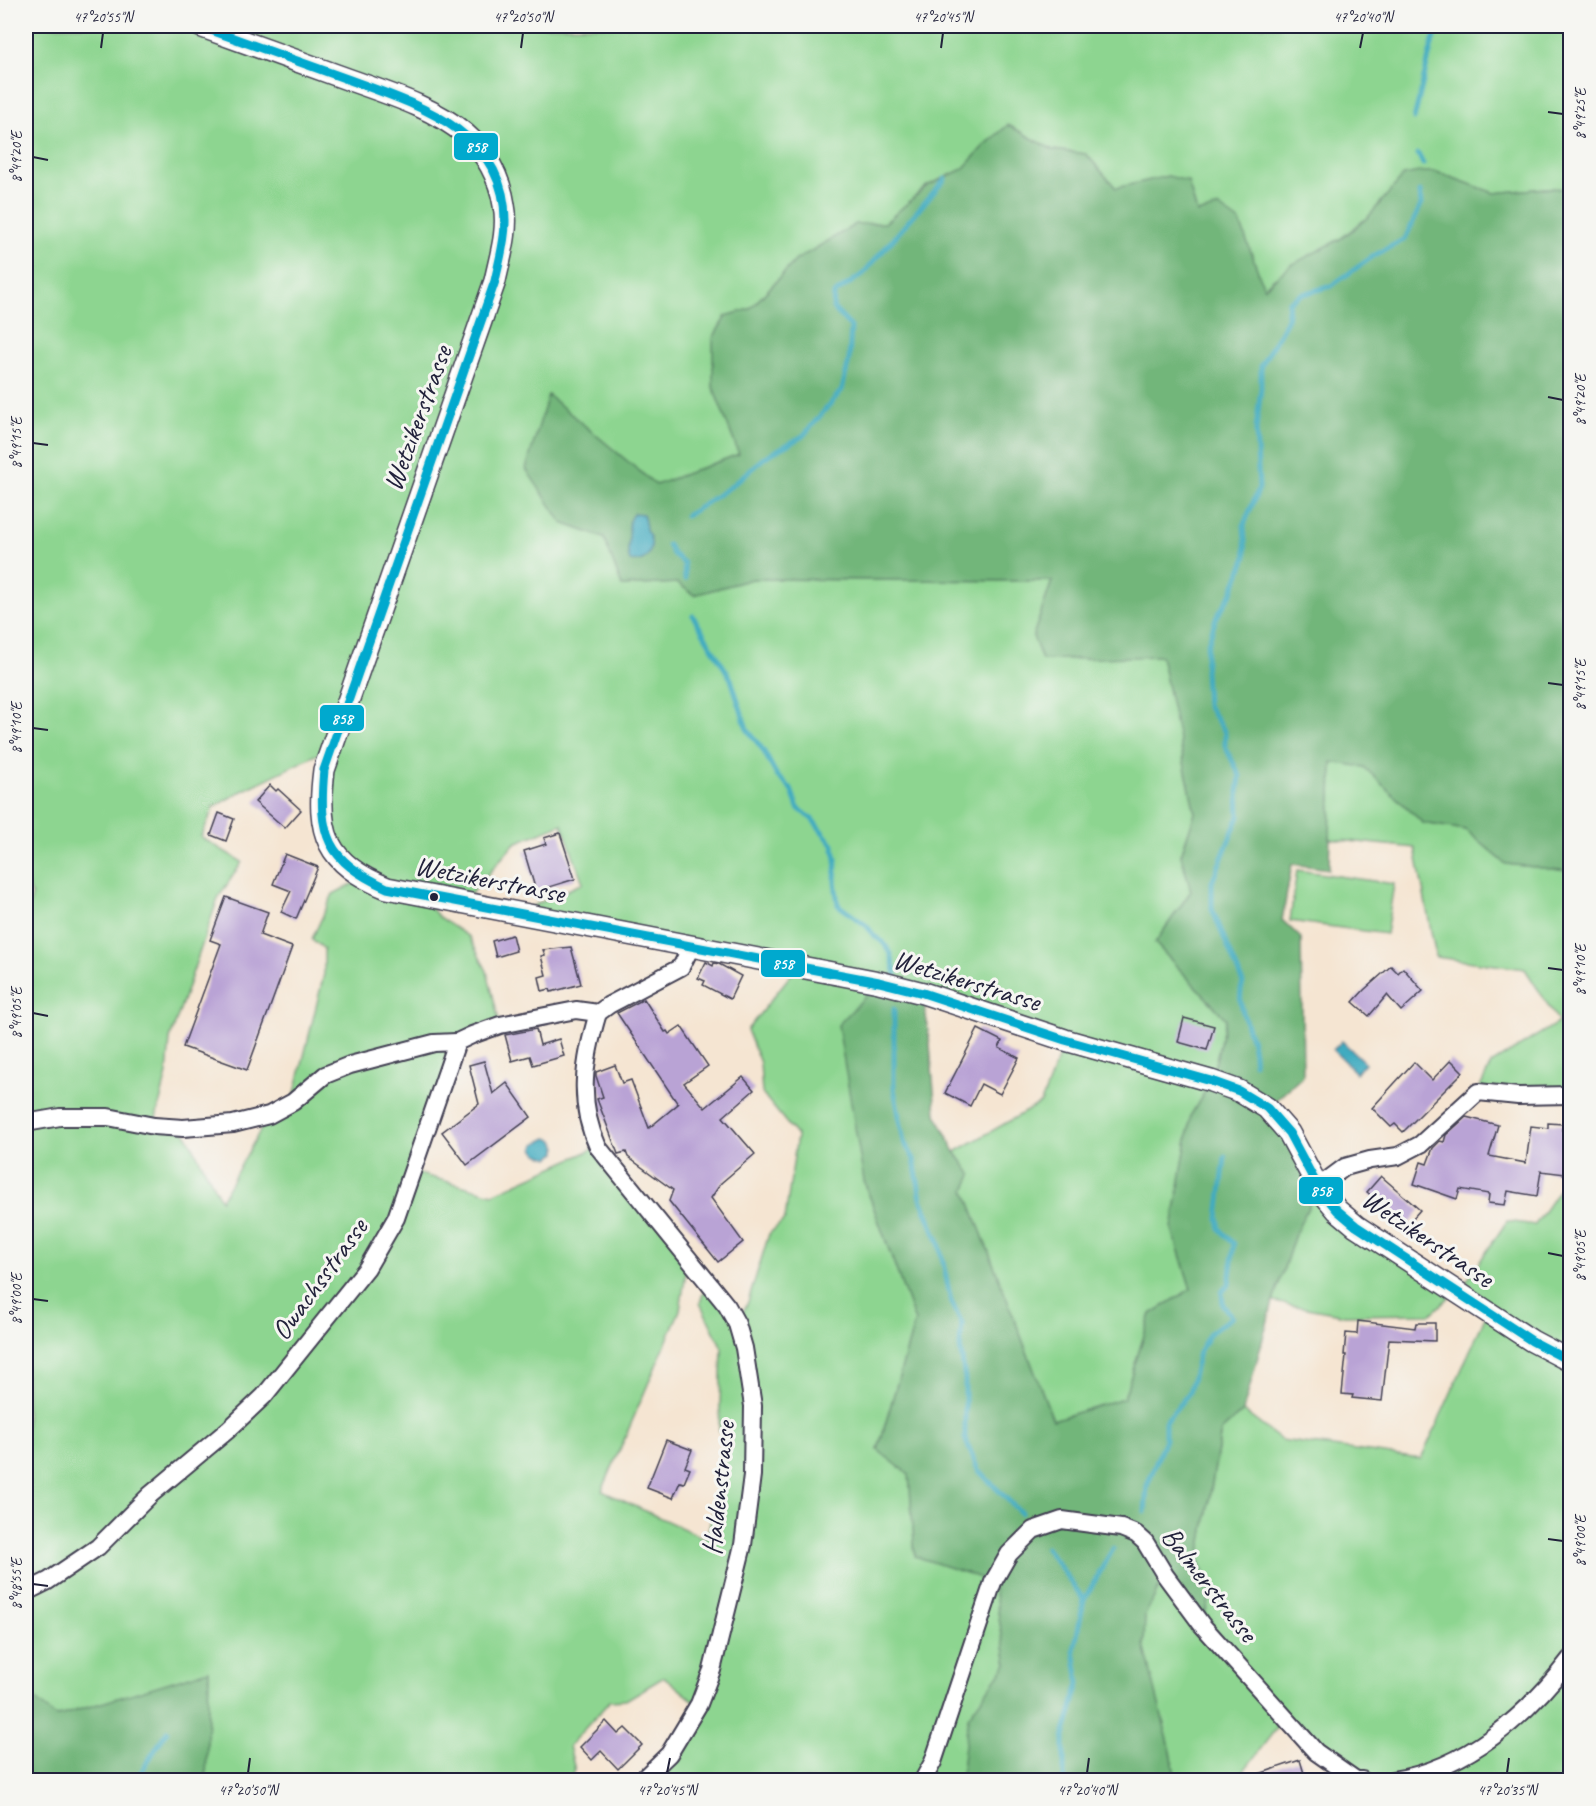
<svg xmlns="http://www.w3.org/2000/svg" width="1596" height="1806" font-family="Caveat,sans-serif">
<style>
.green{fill:#8dd590;stroke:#587c66;stroke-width:1.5;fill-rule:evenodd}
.forest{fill:#72b67a;stroke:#4a6c5a;stroke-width:1.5}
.water{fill:#40abc0;stroke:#31667e;stroke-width:1.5}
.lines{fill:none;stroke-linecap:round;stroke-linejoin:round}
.stream{stroke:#40abc0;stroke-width:5}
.building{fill:#b9a3d5}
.minor-casing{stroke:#423f52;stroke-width:20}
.tertiary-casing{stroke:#423f52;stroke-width:24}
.minor{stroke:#fff;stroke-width:16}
.tertiary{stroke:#fff;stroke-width:21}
.bus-1-casing{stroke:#f6f6f2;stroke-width:14}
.bus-1{stroke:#00a9ce;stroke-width:9}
.ticks{fill:none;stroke:#22223b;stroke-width:2}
.bus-dot{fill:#22223b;stroke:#f6f6f2;stroke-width:2}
.labels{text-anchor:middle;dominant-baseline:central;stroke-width:6;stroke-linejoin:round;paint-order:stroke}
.street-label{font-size:28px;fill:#22223b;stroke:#f6f6f2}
.line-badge{stroke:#f6f6f2;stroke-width:2}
.badge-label{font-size:16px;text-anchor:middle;font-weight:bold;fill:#fff}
.neatline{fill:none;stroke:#22223b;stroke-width:2}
.ticks-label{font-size:15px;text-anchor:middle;fill:#22223b}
</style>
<rect width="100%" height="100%" fill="#f6f6f2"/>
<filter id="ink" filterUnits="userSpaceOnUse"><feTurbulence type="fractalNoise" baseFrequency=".0167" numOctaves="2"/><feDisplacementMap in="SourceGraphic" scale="12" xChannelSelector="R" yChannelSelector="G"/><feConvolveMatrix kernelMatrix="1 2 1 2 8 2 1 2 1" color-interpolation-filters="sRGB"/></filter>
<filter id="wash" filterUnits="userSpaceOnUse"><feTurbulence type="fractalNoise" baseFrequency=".008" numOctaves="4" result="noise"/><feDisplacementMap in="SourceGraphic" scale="24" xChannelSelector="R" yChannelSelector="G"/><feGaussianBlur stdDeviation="1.35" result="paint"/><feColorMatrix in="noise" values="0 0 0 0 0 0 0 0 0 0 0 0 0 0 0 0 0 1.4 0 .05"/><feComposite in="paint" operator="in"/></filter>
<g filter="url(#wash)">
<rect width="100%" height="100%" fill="#f5e5d2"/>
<g class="green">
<path d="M26 26H1570V189L1546 188 1494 193 1437 172 1369 216 1340 239 1274 278 1263 288 1240 222 1196 213 1168 176 1116 188 1086 154 1053 150 1008 125 983 147 963 169 927 186 885 223 856 224 796 260 750 309 713 387 739 454 656 485 549 396 562 523 604 538 622 586 677 583 694 595 752 579 1052 581 1033 636 1042 660 1161 655 1195 813 1181 855 1191 891 1155 943 1226 1019 1211 1081 1191 1115 1172 1229 1191 1289 1151 1314 1124 1398 1053 1420 965 1190 972 1175 955 1152 1041 1103 1065 1040 923 993 864 1181 915 1321 878 1450 910 1475 915 1556 993 1582 1007 1665 969 1717 961 1780H642L699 1705 664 1677 626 1700 610 1701 569 1746 575 1770 571 1780H206L209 1671 55 1717 26 1692V919L32 895 26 881ZM330 748V843L362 879 333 894 312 939 324 949V974L293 1101 269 1115 221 1200 183 1128 154 1126 167 1074 170 1039 218 898 242 862 201 837 214 807 236 794ZM562 824 583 883 515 914 797 967 747 1030 760 1063 762 1093 797 1136 785 1219 769 1234 748 1302 737 1323 711 1288 703 1293 700 1303 722 1348 719 1430 729 1448 706 1539 602 1491 680 1310 688 1259 598 1147 493 1194 412 1172 457 1042 500 1025 487 971 469 937 439 917 430 907 462 904 515 843Z"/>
<polygon points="1332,762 1364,766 1423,823 1466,830 1506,864 1570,871 1570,1095 1478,1092 1491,1064 1559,1022 1525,969 1436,957 1415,848 1330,839"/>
<polygon points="1297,870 1394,884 1386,934 1290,921"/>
<polygon points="1564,1182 1570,1182 1570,1780 1356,1780 1285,1717 1242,1773 1240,1780 1175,1780 1172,1756 1143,1645 1145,1615 1165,1575 1211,1594 1199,1559 1221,1431 1243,1411 1281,1440 1421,1459 1487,1313 1458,1294 1507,1221 1535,1225"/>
<polygon points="1318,1187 1455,1292 1431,1314 1345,1315 1273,1302 1295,1234"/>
</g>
<g class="forest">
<polygon points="1008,125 1053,150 1086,154 1116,188 1168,176 1188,181 1197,213 1219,207 1240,222 1264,288 1291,265 1340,239 1353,230 1369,216 1404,175 1420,172 1437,172 1494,193 1546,188 1570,189 1570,871 1506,864 1466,830 1423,823 1364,767 1332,762 1329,869 1292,864 1282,920 1301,938 1303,1076 1267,1108 1318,1187 1295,1234 1273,1302 1243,1411 1221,1431 1199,1559 1211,1594 1202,1625 1165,1576 1145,1615 1144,1645 1172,1756 1175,1780 961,1780 968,1717 1007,1664 993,1582 915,1556 909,1475 878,1450 915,1321 864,1181 838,1025 879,982 923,993 930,1045 936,1114 955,1152 972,1175 965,1190 1053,1420 1124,1398 1151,1314 1191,1289 1172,1229 1191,1115 1211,1081 1226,1019 1155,943 1191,891 1181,855 1195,813 1161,656 1042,660 1033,636 1052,581 752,579 694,595 677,583 622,586 604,538 562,523 526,469 548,395 656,485 739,454 713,387 713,338 726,316 750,309 796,260 856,224 885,223 927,186 963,169 983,147"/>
<polygon points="209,1670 206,1780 26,1780 26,1692 56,1717"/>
</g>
<g class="water">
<path d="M634 513 643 514C645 520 645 523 646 528 647 537 647 528 650 537 655 552 645 564 630 561 626 551 629 547 629 537 630 527 626 521 634 513Z"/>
<polygon points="1342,1041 1365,1063 1356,1073 1333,1050"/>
<polygon points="547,1138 554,1140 557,1147 557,1153 549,1158 537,1154 534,1148 535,1144"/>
</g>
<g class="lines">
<g class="stream">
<polyline points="1414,119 1433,40 1440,26"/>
<polyline points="1418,154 1423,164"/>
<polyline points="686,516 730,487 765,457 803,436 842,390 849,360 851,327 833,308 834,294 863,274 945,179"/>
<polyline points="668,545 673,554 684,563 685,579"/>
<polyline points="693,616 731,679 747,729 763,750 777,776 791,789 798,808 812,819 833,845 836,859 835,881 838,905 867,926 874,936 883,942 891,954 896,975"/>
<polyline points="894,1009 894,1089 904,1142 914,1159 921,1199 939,1243 951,1301 962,1323 960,1346 965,1379 965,1438 978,1470 1021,1513"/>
<path d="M1254 1063C1257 1037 1233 1008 1243 983L1212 909V882L1239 816 1238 792 1240 776 1225 746V732L1207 705 1205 671 1207 647 1216 618 1232 592 1246 557 1244 525 1259 488 1256 429 1261 388V366L1287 320 1289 302 1300 295 1331 286 1375 255 1405 239 1421 205 1420 192"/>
<polyline points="1145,1512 1147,1486 1165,1439 1165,1422 1189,1393 1199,1352 1210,1333 1232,1317 1223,1305 1222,1292 1229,1284 1234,1244 1220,1229 1218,1218 1225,1157"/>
<polyline points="1046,1548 1084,1600 1074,1650 1079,1683 1064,1736 1064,1780"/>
<polyline points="1084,1600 1113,1549"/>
<polyline points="136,1780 167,1731"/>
</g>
</g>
<g id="blocks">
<g class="building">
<polygon points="270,785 276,791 278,789 301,810 285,828 255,802"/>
<polygon points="219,813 234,819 226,841 211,835"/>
<polygon points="560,833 575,879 536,891 524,851 546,844 544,838"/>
<polygon points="285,854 318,867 296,919 281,912 291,891 273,884"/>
<polygon points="226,897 268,912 260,935 292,947 247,1070 183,1047 221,944 210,940"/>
<polygon points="512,935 516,951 496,957 492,941"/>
<polygon points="571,947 581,984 551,992 550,989 542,991 539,977 546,975 541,956 545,955 543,950"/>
<polygon points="706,962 713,966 714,963 719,964 741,976 730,999 703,985 705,981 698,978"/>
<polygon points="1391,966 1398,973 1403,968 1423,991 1401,1011 1387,995 1369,1016 1353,1002 1364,990"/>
<polygon points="644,999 665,1032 667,1031 669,1034 681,1026 708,1066 684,1083 705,1108 743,1077 754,1090 723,1117 755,1154 721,1183 711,1198 743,1242 718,1262 669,1201 673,1190 628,1157 626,1152 618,1154 597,1099 603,1097 596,1076 596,1072 615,1065 622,1083 631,1080 649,1128 678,1104 617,1013"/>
<polygon points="1184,1018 1214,1026 1207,1050 1178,1042"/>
<polygon points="536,1029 540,1045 559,1039 564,1056 533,1065 530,1056 512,1061 505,1035"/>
<polygon points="978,1029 1002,1041 999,1048 1019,1058 1000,1094 981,1084 970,1106 945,1093"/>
<polygon points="1451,1060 1463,1072 1403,1132 1395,1124 1391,1127 1372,1108 1414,1062 1432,1080"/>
<polygon points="484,1061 493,1094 507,1083 531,1117 467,1165 442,1132 479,1104 469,1065"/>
<polygon points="1466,1117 1498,1125 1489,1156 1526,1163 1531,1126 1548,1128 1548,1123 1563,1124 1562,1130 1570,1131 1565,1174 1541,1171 1537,1196 1508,1191 1505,1205 1488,1203 1489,1194 1460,1189 1457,1199 1414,1184 1421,1162 1427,1164 1433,1148 1440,1141 1444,1142 1446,1135"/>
<polygon points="1381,1176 1420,1210 1406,1226 1367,1192"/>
<polygon points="1358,1321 1415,1328 1416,1323 1435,1323 1435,1341 1389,1339 1382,1401 1352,1398 1353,1395 1342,1394 1346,1355 1344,1355 1346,1333 1357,1334"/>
<polygon points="666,1440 692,1450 685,1467 690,1469 684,1483 680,1482 673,1498 647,1488"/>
<polygon points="606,1721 618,1734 625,1728 642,1745 618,1769 601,1751 592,1760 580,1747"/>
<polygon points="1300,1760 1306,1780 1247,1780 1247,1778"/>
</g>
</g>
</g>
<g filter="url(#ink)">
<use href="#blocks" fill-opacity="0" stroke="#423f52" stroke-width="1.5"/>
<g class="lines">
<g class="minor-casing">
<g id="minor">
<path d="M598 1013C584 1060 577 1102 598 1147L727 1306 737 1324 744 1348 753 1406 752 1475 743 1545 712 1670 699 1704 669 1754 642 1780"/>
<polyline points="26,1123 60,1117 108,1117 154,1126 183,1128 233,1124 269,1115 293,1102 325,1075 350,1065 434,1043 457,1042"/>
<polyline points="1318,1187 1345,1167 1370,1160 1398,1156 1421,1144 1478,1092 1518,1096 1570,1095"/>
<polyline points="26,1592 48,1581 98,1547 150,1495 228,1430 264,1396 367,1268 396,1218 457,1042 472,1035 500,1025 576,1010 598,1013 609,1005 681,967 691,947"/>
<polyline points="923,1780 933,1762 993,1582 1009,1554 1033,1530 1062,1520 1121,1528 1136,1534 1145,1542 1165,1575 1202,1625 1316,1752 1356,1780 1362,1780"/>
<path d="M1393 1780C1466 1769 1527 1716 1570 1659"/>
</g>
</g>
<g class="tertiary-casing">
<path id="tertiary" d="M200 26C250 44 300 62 350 80 389 94 433 107 465 134 486 152 500 178 504 205 509 230 500 257 495 281L324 770C316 833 326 864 387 888L879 982 923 993 1065 1040 1211 1081 1239 1091 1267 1108 1289 1133 1318 1187 1337 1210 1356 1226 1532 1341 1570 1361"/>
</g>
<use href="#minor" class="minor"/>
<use href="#tertiary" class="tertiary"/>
<g class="bus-1-casing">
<path id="bus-1" d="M200 26C250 44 300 62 350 80 419 105 507 133 505 223 505 242 499 262 495 281L324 770C318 835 326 860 387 888L879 982 923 993 1065 1040 1211 1081 1239 1091 1267 1108 1289 1133 1318 1187 1337 1210 1356 1226 1532 1341 1570 1361"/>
</g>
<use href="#bus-1" class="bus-1"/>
</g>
</g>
<path class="ticks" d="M101 48 103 33M521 48 523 33M941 48 943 33M1360 48 1363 33M1548 112 1563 114M33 157 48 160M1548 397 1563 400M33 443 48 445M1548 683 1563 685M33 728 48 730M1548 968 1563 970M33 1013 48 1016M1548 1253 1563 1256M33 1299 48 1301M1548 1539 1563 1541M33 1584 48 1586M248 1773 250 1758M667 1773 670 1758M1087 1773 1089 1758M1507 1773 1509 1758"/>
<circle class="bus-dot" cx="434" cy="897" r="5"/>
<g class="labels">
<g class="street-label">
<text transform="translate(417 418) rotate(-70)">Wetzikerstrasse</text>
<text transform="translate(490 879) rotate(11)">Wetzikerstrasse</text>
<text transform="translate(967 980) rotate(17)">Wetzikerstrasse</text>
<text transform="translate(1428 1238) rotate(34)">Wetzikerstrasse</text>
<text transform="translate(319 1279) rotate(-54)">Owachsstrasse</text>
<text transform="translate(718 1488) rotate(-84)">Haldenstrasse</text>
<text transform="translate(1210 1584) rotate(52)">Balmerstrasse</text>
</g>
</g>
<g class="line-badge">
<rect x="453" y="132" width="46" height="29" rx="6" fill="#00a9ce"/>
<rect x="319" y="704" width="46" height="28" rx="6" fill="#00a9ce"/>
<rect x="760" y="949" width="46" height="29" rx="6" fill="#00a9ce"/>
<rect x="1298" y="1176" width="46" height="29" rx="6" fill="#00a9ce"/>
</g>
<g class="badge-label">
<text x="476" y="152">858</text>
<text x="342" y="724">858</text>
<text x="783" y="969">858</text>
<text x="1321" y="1196">858</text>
</g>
<rect width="1596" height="1806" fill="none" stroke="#f6f6f2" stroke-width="66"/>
<rect x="33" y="33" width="1530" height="1740" class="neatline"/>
<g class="ticks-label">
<text x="103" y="22">47°20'55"N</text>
<text x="523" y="22">47°20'50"N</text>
<text x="943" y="22">47°20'45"N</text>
<text x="1363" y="22">47°20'40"N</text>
<text transform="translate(1580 114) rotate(-90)" y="5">8°49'25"E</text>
<text transform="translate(16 157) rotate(-90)" y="5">8°49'20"E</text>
<text transform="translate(1580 400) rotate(-90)" y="5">8°49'20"E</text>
<text transform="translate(16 443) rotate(-90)" y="5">8°49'15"E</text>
<text transform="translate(1580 685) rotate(-90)" y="5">8°49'15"E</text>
<text transform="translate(16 728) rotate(-90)" y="5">8°49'10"E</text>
<text transform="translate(1580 970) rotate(-90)" y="5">8°49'10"E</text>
<text transform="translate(16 1013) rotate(-90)" y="5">8°49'05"E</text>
<text transform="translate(1580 1256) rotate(-90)" y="5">8°49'05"E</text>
<text transform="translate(16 1299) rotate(-90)" y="5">8°49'00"E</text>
<text transform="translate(1580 1541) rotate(-90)" y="5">8°49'00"E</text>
<text transform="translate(16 1584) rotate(-90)" y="5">8°48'55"E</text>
<text x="248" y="1795">47°20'50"N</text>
<text x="667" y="1795">47°20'45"N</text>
<text x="1087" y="1795">47°20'40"N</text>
<text x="1507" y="1795">47°20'35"N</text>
</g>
</svg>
